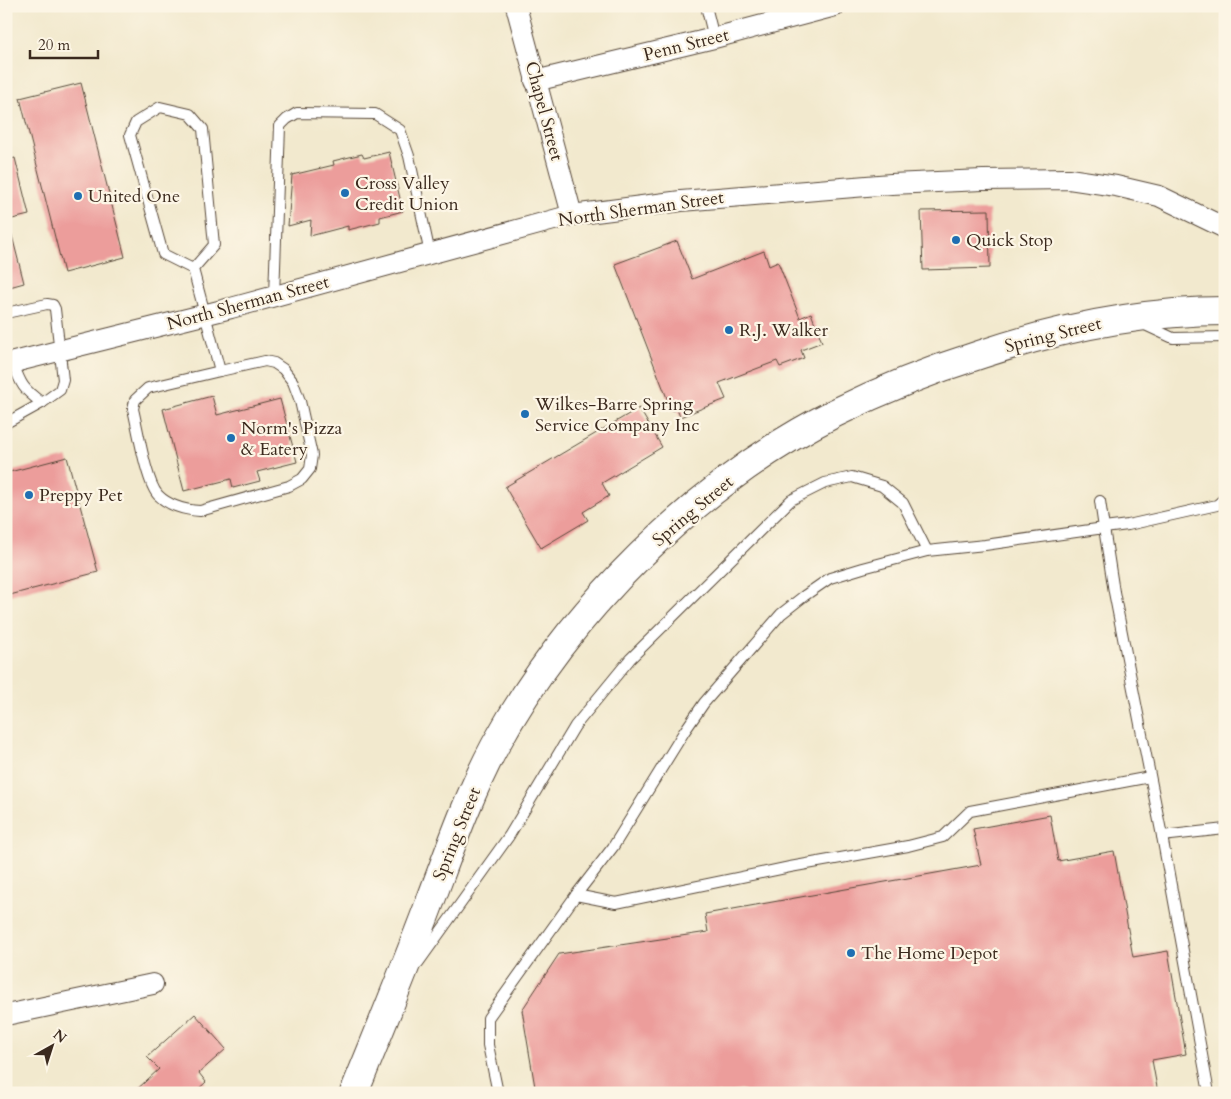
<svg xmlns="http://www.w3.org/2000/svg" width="1231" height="1099" font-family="Cardo,serif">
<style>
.building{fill:#ec9d9b}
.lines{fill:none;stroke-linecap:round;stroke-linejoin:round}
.lane-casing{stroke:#564738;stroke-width:12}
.street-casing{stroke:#564738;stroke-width:22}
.primary-casing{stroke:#564738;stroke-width:30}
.lane{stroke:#fff;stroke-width:10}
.street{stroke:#fff;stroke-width:20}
.primary{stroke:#fff;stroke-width:28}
.poi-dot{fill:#1f6fb2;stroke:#fcf5e5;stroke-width:2}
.labels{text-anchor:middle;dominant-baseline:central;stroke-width:4.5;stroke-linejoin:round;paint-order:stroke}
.street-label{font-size:18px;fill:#3b2a1e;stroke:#fcf5e5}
.poi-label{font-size:18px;fill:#3b2a1e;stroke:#fcf5e5;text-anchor:start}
</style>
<rect width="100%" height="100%" fill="#fcf5e5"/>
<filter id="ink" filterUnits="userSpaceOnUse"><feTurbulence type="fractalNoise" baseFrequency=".02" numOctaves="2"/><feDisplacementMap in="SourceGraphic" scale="10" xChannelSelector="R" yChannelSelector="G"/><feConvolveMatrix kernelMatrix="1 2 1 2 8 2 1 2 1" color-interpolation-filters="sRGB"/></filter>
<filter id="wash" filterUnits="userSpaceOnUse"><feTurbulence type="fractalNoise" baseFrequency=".0096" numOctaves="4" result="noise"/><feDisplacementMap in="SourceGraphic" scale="20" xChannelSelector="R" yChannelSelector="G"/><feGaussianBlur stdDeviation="1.12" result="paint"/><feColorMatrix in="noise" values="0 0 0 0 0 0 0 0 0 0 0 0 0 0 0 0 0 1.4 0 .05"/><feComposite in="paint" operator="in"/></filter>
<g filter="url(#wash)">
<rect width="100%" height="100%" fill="#f2e9ce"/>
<g id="blocks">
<g class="building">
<polygon points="81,83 125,257 64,273 20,98"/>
<polygon points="389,152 403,211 380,217 380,222 348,230 348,226 310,236 311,220 288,226 292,175 334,165 333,161 362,154 364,158"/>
<polygon points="15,158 29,215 8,220 24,283 6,288 6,160"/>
<polygon points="989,210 990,268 923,270 921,211"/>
<polygon points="677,241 692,279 764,251 769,266 778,262 800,318 811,313 822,342 801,350 804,358 780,367 777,361 719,383 726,399 680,417 677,409 672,411 615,264"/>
<polygon points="212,396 217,415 280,399 297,462 257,472 260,481 233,488 231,479 184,491 163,409"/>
<polygon points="639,408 662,447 602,483 609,496 583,512 588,520 541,548 505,487"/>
<polygon points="67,457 98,572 6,596 6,473"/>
<polygon points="1050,815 1058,861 1114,851 1133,957 1168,951 1186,1054 1152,1060 1158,1093 744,1093 744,1090 728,1093 536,1093 522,1010 559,954 708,932 705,914 981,865 973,829"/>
<polygon points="195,1014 226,1049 199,1073 206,1082 194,1093 133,1093 159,1069 147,1057"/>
</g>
</g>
</g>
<g filter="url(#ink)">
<use href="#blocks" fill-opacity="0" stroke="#564738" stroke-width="1"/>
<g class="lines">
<g class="lane-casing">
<g id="lane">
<polyline points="706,6 714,38"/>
<path d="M193 269 163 254 130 135 136 122 160 107 190 114 203 129 214 245 193 269 220 371 265 361 274 363 283 369 293 382 300 401 312 455 310 469 302 479 289 486 200 511C185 510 170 507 158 495 146 482 138 429 133 409L135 400 148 388 220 371"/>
<polyline points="274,296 280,126 287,119 297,113 375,114 400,130 409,156 430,254"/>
<polyline points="6,313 47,304 53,305 55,309 63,380 60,390 42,403 6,423"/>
<polyline points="1143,324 1173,338 1225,337"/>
<path d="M13 363C21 385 23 389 42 403"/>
<polyline points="1100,501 1104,528 1128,525 1217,505 1225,498"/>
<polyline points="1162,836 1225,829"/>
<polyline points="576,895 616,903 790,867 908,846 943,837 970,811 1150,777"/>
<polyline points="418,963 509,836 575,726 630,659 791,500 825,483 852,477 882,486 903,503 927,551"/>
<polyline points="498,1093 488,1045 488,1018 576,895 613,847 684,732 704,703 781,614 804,596 830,578 863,568 927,551 985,545 1104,528 1114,592 1162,836 1209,1093"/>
</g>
</g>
<g class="street-casing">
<g id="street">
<polyline points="516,6 572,215"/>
<polyline points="535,81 714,38 835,6"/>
<polyline points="6,364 231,308 572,215 681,201 891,184 983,180 1069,179 1116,186 1159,196 1225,228"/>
<polyline points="6,1015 153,984"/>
</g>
</g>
<g class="primary-casing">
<path id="primary" d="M354 1093C379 1032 404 971 427 910 448 855 467 798 495 746 568 611 698 482 835 413 883 389 931 370 982 354 1060 328 1142 311 1225 311"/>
</g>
<use href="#lane" class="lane"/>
<use href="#street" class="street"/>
<use href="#primary" class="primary"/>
</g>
</g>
<g class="poi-dot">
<circle cx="345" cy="193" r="5"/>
<circle cx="78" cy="196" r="5"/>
<circle cx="956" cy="240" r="5"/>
<circle cx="729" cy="330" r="5"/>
<circle cx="525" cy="414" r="5"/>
<circle cx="231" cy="438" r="5"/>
<circle cx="29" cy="495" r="5"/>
<circle cx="851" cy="953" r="5"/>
</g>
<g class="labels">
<g class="street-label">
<text transform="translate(686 45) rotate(-14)">Penn Street</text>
<text transform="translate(544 111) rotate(75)">Chapel Street</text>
<text transform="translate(641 209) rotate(-8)">North Sherman Street</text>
<text transform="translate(248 303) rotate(-15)">North Sherman Street</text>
<text transform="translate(1053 335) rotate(-14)">Spring Street</text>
<text transform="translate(693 511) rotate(-40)">Spring Street</text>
<text transform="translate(457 834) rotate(-68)">Spring Street</text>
</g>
<g class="poi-label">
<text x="355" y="183">Cross Valley<tspan x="355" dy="21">Credit Union</tspan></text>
<text x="88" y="196">United One</text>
<text x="966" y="240">Quick Stop</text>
<text x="739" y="330">R.J. Walker</text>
<text x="535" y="404">Wilkes-Barre Spring<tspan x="535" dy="21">Service Company Inc</tspan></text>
<text x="241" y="428">Norm's Pizza<tspan x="241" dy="21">&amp; Eatery</tspan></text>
<text x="39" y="495">Preppy Pet</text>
<text x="861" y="953">The Home Depot</text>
</g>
</g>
<rect width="1231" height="1099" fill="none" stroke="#fcf5e5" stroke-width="25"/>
<g transform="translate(52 1046) rotate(39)" stroke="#fcf5e5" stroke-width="4" paint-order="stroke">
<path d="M0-4L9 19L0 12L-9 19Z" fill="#3b2a1e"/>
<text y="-8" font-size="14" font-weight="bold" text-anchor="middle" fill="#3b2a1e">N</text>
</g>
<path d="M30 50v8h68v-8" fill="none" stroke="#3b2a1e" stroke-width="2.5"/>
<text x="38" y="50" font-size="15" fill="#3b2a1e" stroke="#fcf5e5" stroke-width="4" paint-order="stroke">20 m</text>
</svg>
